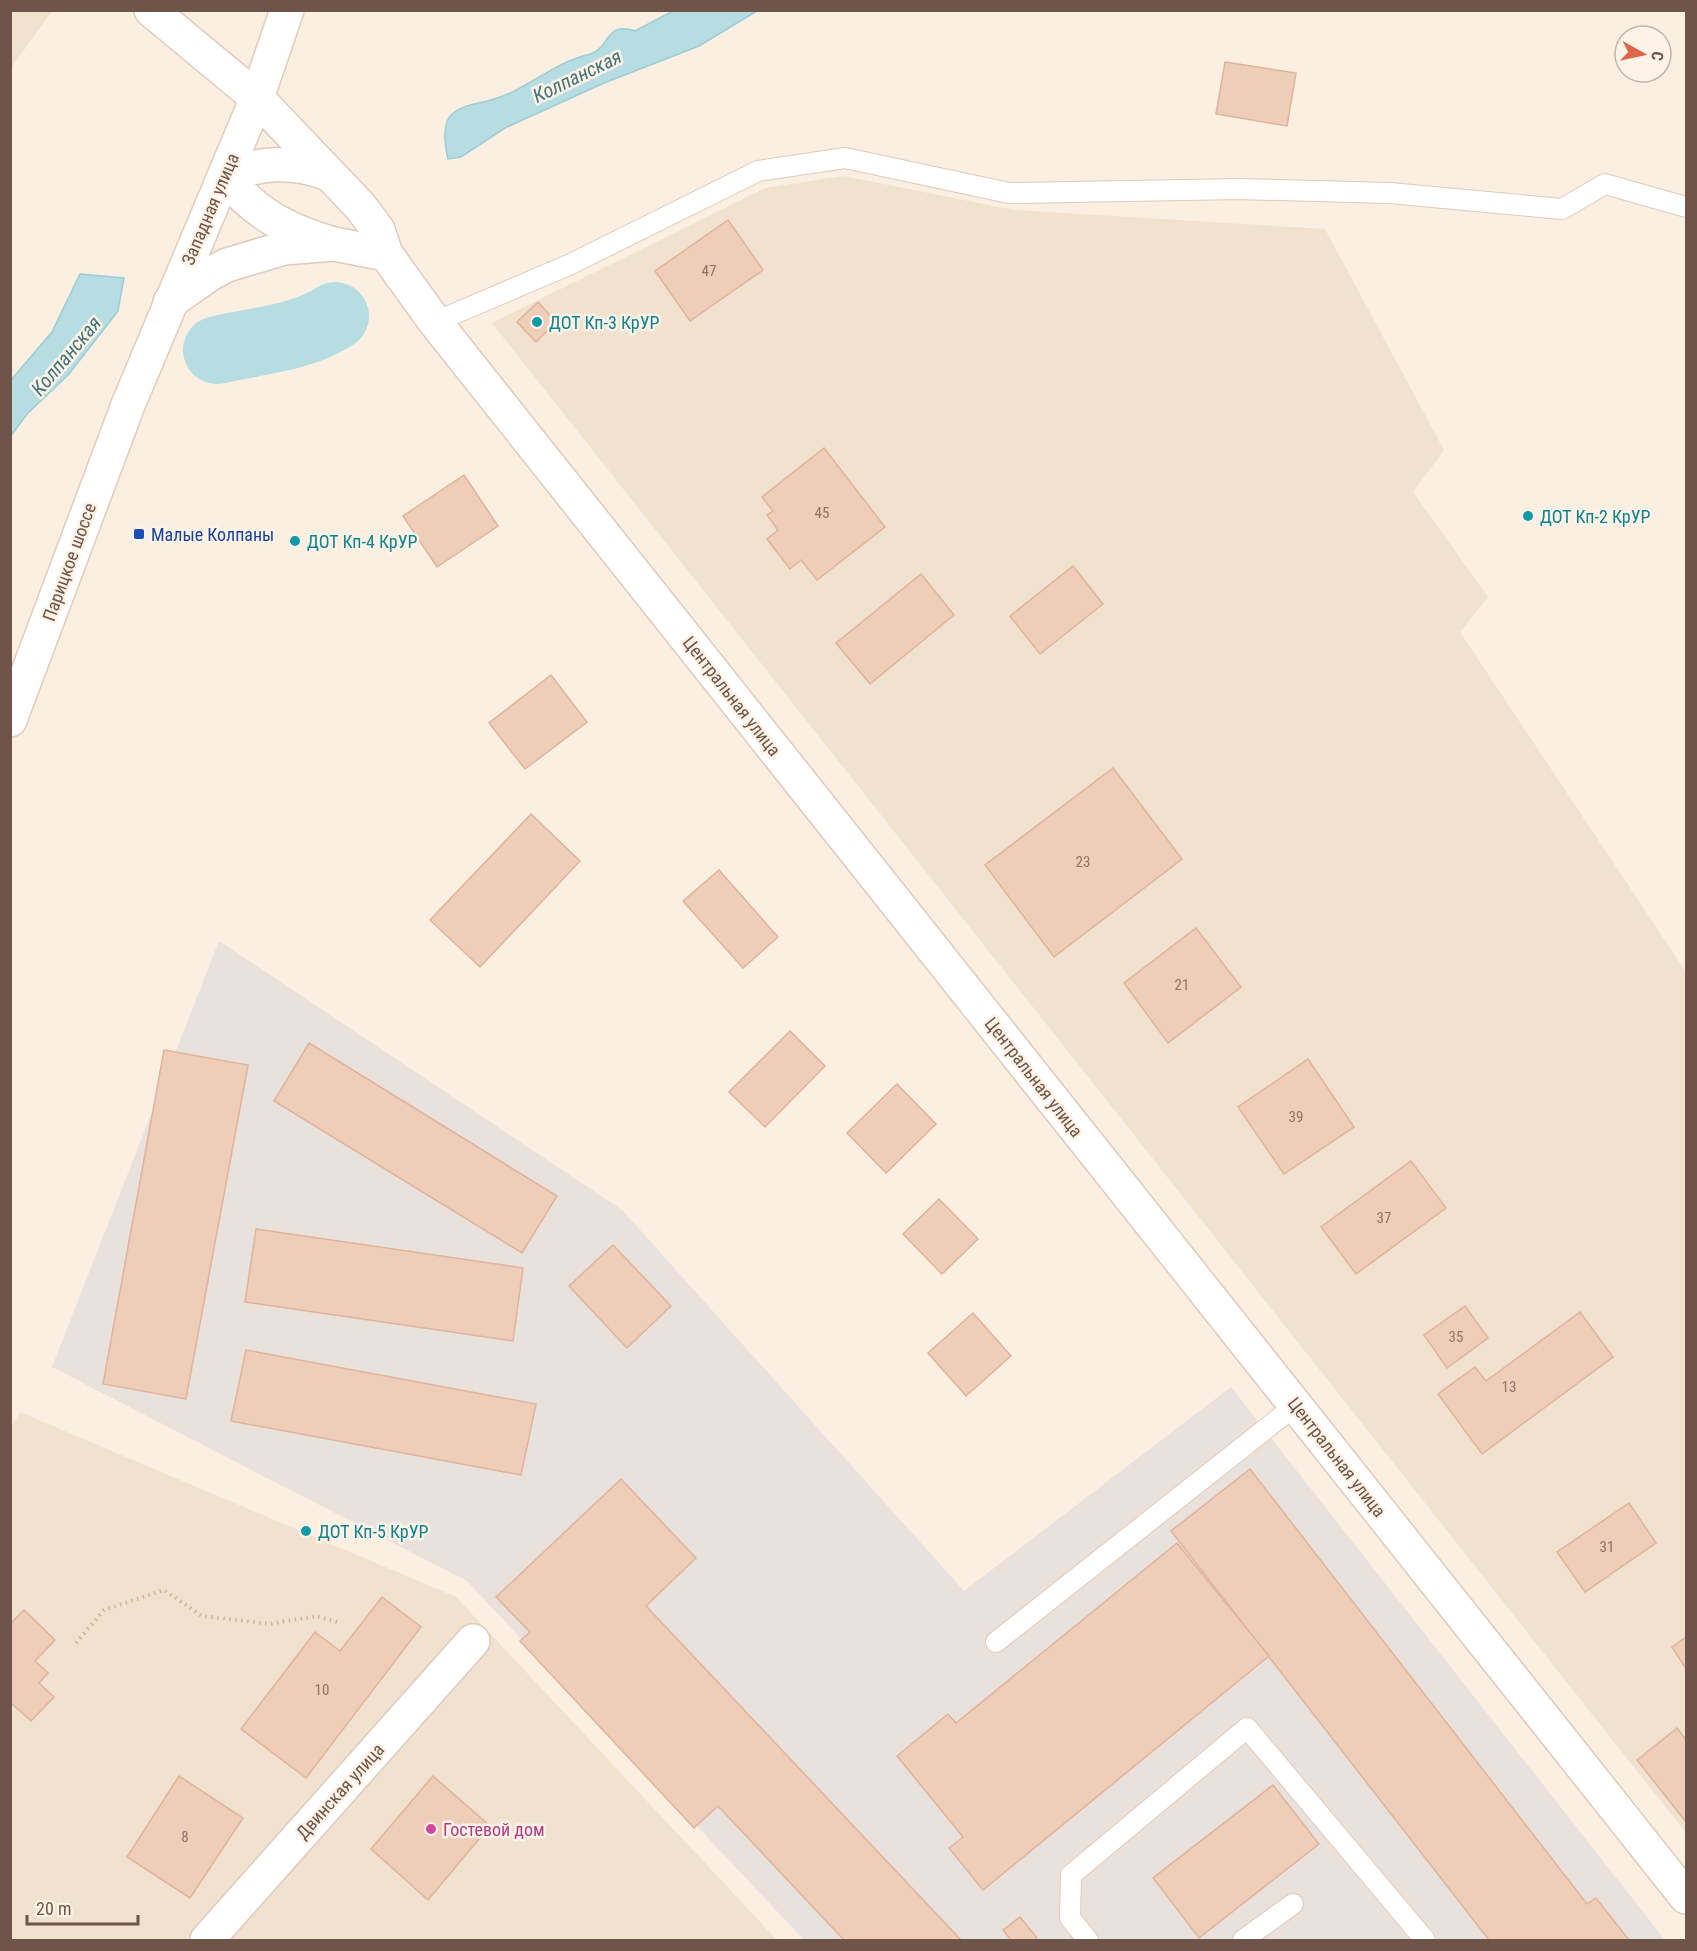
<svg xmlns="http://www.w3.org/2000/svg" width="1697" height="1951" font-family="'Roboto Condensed',sans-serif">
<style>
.residential{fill:#f1e1cf}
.industrial{fill:#e9e1dc}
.water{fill:#b6dde2;stroke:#9dcdd3;stroke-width:1.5}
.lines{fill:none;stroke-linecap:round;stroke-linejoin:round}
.river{stroke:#b6dde2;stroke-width:68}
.building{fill:#eecdb9;stroke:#e0b39b;stroke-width:1.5}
.service-casing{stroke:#decbbd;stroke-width:22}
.minor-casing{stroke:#decbbd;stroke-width:36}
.secondary-casing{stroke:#e2ccbb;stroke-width:36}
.path{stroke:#d2b09d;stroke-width:4;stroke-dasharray:1.5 4.5;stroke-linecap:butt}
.service{stroke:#fff;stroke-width:20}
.minor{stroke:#fff;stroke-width:33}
.secondary{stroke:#fff;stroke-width:33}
.culture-dot{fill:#0f9aa8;stroke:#fef3e6;stroke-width:2}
.transit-dot{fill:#1a4fb4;stroke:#fef3e6;stroke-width:2}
.hotel-dot{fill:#d1479c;stroke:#fef3e6;stroke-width:2}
.labels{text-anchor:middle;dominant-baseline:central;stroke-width:5;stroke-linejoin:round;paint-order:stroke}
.number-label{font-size:15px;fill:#8f7365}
.street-label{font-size:18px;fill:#6f5549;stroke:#fef3e6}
.culture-label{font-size:18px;fill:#0d838f;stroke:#fef3e6;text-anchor:start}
.transit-label{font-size:18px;fill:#164399;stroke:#fef3e6;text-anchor:start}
.hotel-label{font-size:18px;fill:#b23c85;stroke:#fef3e6;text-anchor:start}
.water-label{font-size:20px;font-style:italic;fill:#42737b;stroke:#fef3e6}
</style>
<rect width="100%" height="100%" fill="#faefe0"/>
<g class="residential">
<polygon points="11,10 52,11 11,68 10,11"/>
<polygon points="843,176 1014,210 1325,229 1444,450 1413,492 1488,597 1460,632 1686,972 1686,1833 492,323 765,188"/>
<polygon points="20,1412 456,1597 777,1940 11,1940 10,1429"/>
</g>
<polygon class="industrial" points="219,941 622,1210 964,1591 1231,1387 1665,1940 804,1940 467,1581 52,1367"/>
<g class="water">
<path d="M673 11H757L699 46 604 83 505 128 461 157 448 159C445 146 441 124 452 114 464 104 477 104 491 100 525 91 553 63 587 55 611 50 604 20 635 31Z"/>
<polygon points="80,274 124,278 118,311 69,374 27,414 11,436 11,380 52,332"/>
<polygon points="325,304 336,324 319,347 297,361 231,359 217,350 228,330 267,310"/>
</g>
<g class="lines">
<path class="river" d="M217 350C255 341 302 338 335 316"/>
</g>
<g class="building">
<polygon points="1225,62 1296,73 1287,126 1216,114"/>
<polygon points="728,220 763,270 690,321 655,271"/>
<polygon points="538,302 556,322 536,342 517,322"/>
<polygon points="824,448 885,527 817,580 801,560 790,569 767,539 778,530 767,515 773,511 762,497"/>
<polygon points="464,475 498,526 437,567 403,516"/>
<polygon points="1073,566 1103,604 1040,654 1010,616"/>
<polygon points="921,574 954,615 870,684 836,643"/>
<polygon points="551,675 587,722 525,769 489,723"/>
<polygon points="1113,768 1182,859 1054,957 985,865"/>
<polygon points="531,814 580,861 480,967 430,920"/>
<polygon points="719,870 778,937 743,968 683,901"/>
<polygon points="1196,928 1241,987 1168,1043 1124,983"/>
<polygon points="790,1031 825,1066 765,1127 729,1092"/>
<polygon points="309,1043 557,1196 522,1253 274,1101"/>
<polygon points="164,1050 248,1065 186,1399 103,1384"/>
<polygon points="1308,1059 1354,1127 1284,1174 1238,1107"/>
<polygon points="897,1084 936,1124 886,1173 847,1133"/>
<polygon points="1411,1161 1446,1208 1356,1274 1321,1227"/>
<polygon points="939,1199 978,1239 942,1274 903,1234"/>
<polygon points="256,1229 523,1268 513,1341 245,1302"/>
<polygon points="613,1245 671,1306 627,1348 569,1286"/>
<polygon points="1465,1306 1488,1338 1447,1368 1424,1335"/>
<polygon points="1580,1312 1613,1357 1482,1454 1438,1394 1475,1367 1486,1381"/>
<polygon points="973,1313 1011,1356 966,1396 928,1353"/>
<polygon points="246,1350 536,1404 521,1475 231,1421"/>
<polygon points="1250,1469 1587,1904 1596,1898 1629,1940 1489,1940 1171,1531"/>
<polygon points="621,1479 696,1558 646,1606 961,1940 844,1940 718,1806 694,1828 520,1641 530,1632 496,1597"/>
<polygon points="1629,1503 1656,1543 1585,1592 1557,1552"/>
<polygon points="1177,1543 1269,1656 983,1890 949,1848 963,1837 897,1756 948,1714 956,1723"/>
<polygon points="382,1597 421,1627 306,1778 241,1729 315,1632 340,1651"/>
<polygon points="24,1610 55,1640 35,1661 48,1673 39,1683 54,1697 31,1721 10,1702 10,1624"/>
<polygon points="1686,1637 1686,1669 1672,1647"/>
<polygon points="1677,1728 1686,1740 1686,1822 1637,1760"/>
<polygon points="179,1776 243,1818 190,1898 127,1857"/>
<polygon points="433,1776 490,1826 428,1900 371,1849"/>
<polygon points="1273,1785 1319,1844 1199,1938 1153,1878"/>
<polygon points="1020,1917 1037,1938 1035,1940 1011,1940 1003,1930"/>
</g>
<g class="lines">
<g class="service-casing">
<g id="service">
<polyline points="435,322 571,264 758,171 845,158 1009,193 1239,189 1390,193 1562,209 1605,184 1686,207"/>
<polyline points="996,1642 1296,1405"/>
<polyline points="1088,1940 1070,1918 1071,1875 1247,1728 1425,1940"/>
<polyline points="1243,1940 1293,1904"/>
</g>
</g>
<g class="minor-casing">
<g id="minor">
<polyline points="151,10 257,98 360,206 378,230 386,254 435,322 1686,1897"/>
<path d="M326 173C290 160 260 163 225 176 256 215 287 230 334 244"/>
<polyline points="170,302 210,274 227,265 284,248 334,244 386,254"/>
<polyline points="207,1940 473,1641"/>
</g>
</g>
<g class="secondary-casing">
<polyline id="secondary" points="10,720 128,405 257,98 287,10"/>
</g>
<polyline class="path" points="76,1643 104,1610 164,1590 202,1616 270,1624 317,1616 340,1623"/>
<use href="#service" class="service"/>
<use href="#minor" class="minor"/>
<use href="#secondary" class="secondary"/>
</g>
<g class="culture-dot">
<circle cx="537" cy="322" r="6"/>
<circle cx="1528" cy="516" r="6"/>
<circle cx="295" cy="541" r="6"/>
<circle cx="306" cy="1531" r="6"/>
</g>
<rect class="transit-dot" x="133" y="528" width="12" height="12" rx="3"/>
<circle class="hotel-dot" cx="431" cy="1829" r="6"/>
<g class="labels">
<g class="number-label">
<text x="709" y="271">47</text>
<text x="822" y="513">45</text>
<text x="1083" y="862">23</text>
<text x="1182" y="985">21</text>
<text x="1296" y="1117">39</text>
<text x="1384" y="1218">37</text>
<text x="1456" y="1337">35</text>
<text x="1509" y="1387">13</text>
<text x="1607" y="1547">31</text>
<text x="322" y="1690">10</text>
<text x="185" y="1837">8</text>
</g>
<g class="street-label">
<text transform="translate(210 209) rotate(-67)">Западная улица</text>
<text transform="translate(69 562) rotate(-70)">Парицкое шоссе</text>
<text transform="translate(732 696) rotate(52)">Центральная улица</text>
<text transform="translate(1034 1077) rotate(52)">Центральная улица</text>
<text transform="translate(1337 1457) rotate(52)">Центральная улица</text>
<text transform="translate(340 1791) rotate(-48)">Двинская улица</text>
</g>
<g class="culture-label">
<text x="549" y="322">ДОТ Кп-3 КрУР</text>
<text x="1540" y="516">ДОТ Кп-2 КрУР</text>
<text x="307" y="541">ДОТ Кп-4 КрУР</text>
<text x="318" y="1531">ДОТ Кп-5 КрУР</text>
</g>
<g class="transit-label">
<text x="151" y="534">Малые Колпаны</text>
</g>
<g class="hotel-label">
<text x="443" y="1829">Гостевой дом</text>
</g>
<g class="water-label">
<text transform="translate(577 76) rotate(-26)">Колпанская</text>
<text transform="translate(66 356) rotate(-50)">Колпанская</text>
</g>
</g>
<rect width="1697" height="1951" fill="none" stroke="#6f5549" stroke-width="24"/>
<g transform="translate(1643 54) rotate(98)"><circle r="28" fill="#fef3e6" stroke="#c5b4a7" stroke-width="1.5"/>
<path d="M0-4.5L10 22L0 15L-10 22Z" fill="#de674b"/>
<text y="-9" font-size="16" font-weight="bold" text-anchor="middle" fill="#6f5549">С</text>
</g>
<path d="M27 1915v9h111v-9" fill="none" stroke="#6f5549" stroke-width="3"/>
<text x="36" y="1915" font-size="18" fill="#6f5549" stroke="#fef3e6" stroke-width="4.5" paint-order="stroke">20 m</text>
</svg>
